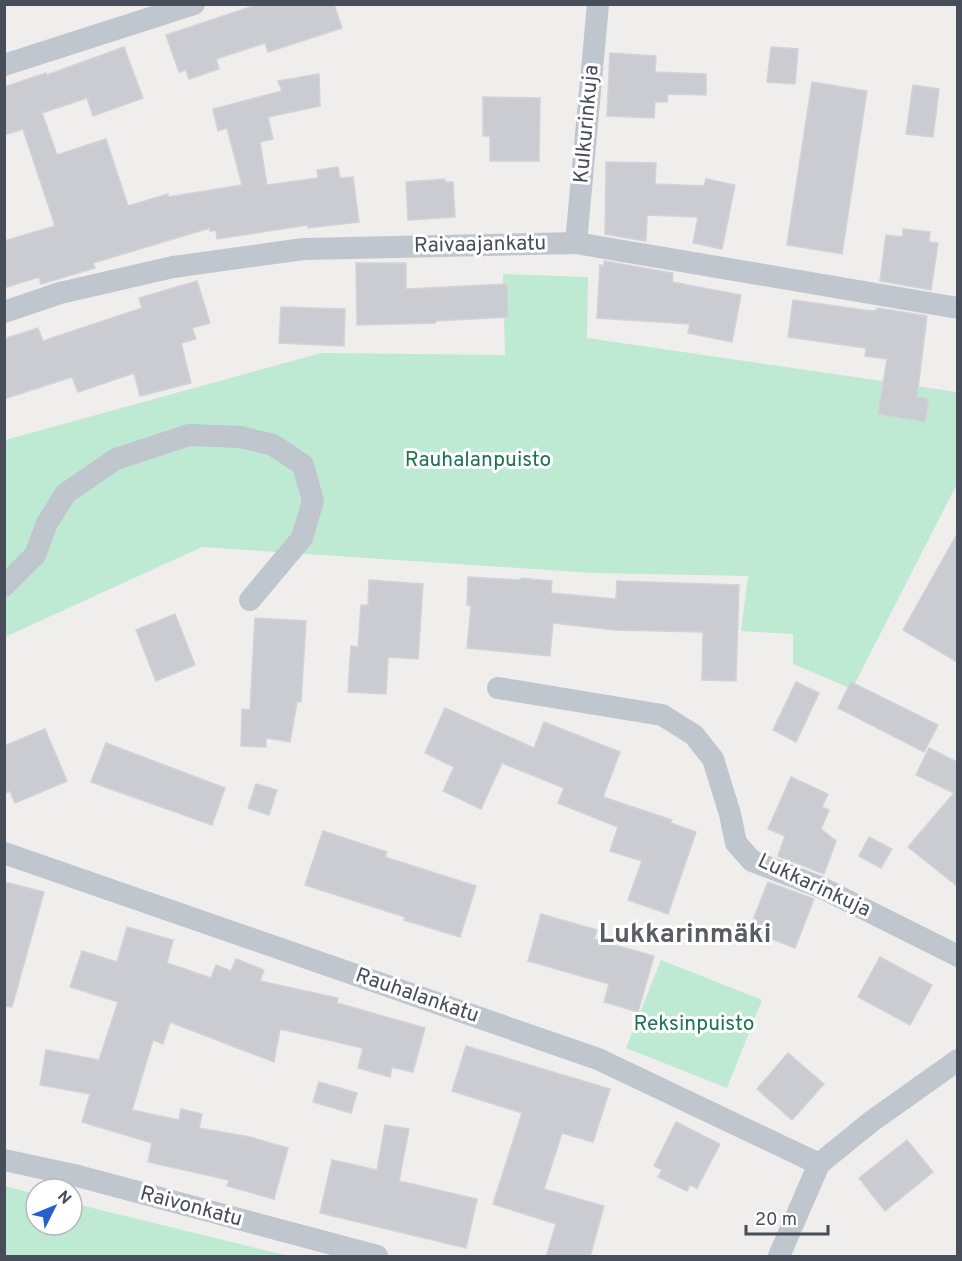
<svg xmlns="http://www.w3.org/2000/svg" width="962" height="1261" font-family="Overpass,sans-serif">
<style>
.green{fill:#beead4}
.building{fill:#caccd1;stroke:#d1d3d8;stroke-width:1.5}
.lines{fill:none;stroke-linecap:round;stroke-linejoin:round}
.minor{stroke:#bfc6ce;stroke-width:22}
.labels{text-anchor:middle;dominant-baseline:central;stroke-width:6;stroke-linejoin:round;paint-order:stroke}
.street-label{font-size:21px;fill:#474e59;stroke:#fff}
.park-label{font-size:21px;fill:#1e7352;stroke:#fff}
.district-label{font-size:27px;font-weight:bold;fill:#5a5d61;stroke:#fff}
</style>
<rect width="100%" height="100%" fill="#f0eded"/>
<g class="green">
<polygon points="503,274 588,277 587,338 957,392 957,484 852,689 793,664 793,634 741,631 748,576 593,573 202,547 5,637 5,440 321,353 505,355"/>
<polygon points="661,960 762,1000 727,1088 626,1048"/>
<polygon points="5,1186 36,1194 36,1225 72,1225 72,1203 289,1256 5,1256"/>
</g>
<g class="building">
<polygon points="259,4 334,4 342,28 268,52 265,43 216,59 219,69 189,79 186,70 179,72 166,35"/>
<polygon points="124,47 143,98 93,116 87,98 42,113 57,155 106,139 128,206 168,194 168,197 242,185 227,128 218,131 213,109 282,91 278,81 319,74 320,106 268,117 273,139 260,142 267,185 318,178 317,170 338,167 340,178 353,177 359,222 308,228 308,225 217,239 216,230 210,231 210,228 93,263 95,268 41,284 39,277 4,288 4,241 55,226 23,129 4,135 4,87 46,73 47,75"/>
<polygon points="771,47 798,49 795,84 767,82"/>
<polygon points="610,53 656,56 655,72 706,74 706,95 668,94 667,102 655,102 654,118 607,116"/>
<polygon points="812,82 867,91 842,254 787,245"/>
<polygon points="913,85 939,89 933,137 906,134"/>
<polygon points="483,97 540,98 539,161 490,161 490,136 483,136"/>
<polygon points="606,162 656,163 655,184 704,186 706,179 735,185 722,249 693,243 698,217 647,215 646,241 605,234"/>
<polygon points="445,179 445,182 453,182 455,217 408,220 406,182"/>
<polygon points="903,229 930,232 929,242 938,243 931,290 880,281 886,235 903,237"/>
<polygon points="604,261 673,273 672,282 741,295 732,342 688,333 690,324 597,318 600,265 604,266"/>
<polygon points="356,263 406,263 406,289 507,284 508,317 436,321 435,323 357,325"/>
<polygon points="197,281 210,323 192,328 196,339 181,343 191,383 140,396 134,373 78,392 72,377 4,399 4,339 38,328 43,341 142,308 139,298"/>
<polygon points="793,300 871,311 876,310 877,308 927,316 917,397 929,399 925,422 878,414 887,359 865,356 866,348 788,337"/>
<polygon points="281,307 345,309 344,346 279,343"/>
<polygon points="957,534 957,662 903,630"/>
<polygon points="468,577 521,580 521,578 552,581 551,593 616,599 617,581 739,585 736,681 702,680 703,632 615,630 553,623 550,656 467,648 471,606 467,605"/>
<polygon points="369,580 423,584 418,659 388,657 386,694 348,692 351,646 358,647 361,605 368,605"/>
<polygon points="175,614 195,665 156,681 136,630"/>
<polygon points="255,618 306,621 301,702 297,702 290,742 266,738 266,747 241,746 242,709 250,710"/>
<polygon points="796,682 819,693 796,742 773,730"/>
<polygon points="851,682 938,725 924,752 838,708"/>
<polygon points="445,708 534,748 544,722 620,752 603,797 672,820 671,823 696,832 668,914 628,900 642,861 610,851 618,827 558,803 564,788 502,763 481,809 443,791 454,767 425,753"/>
<polygon points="45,729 67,781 15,803 10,791 4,794 4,746"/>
<polygon points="106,743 225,788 212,825 91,782"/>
<polygon points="929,748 957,762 957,886 908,847 954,793 916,775"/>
<polygon points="791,777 828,794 822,807 829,810 821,829 836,841 824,874 778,856 785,836 768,829"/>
<polygon points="256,784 277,790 269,815 248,808"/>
<polygon points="323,831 387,852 385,857 476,886 460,937 404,920 405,917 305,885"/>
<polygon points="869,837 892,849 881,868 859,856"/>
<polygon points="4,882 44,892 12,1007 4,1006"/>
<polygon points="768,882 814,899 795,948 749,930"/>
<polygon points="541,914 597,930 594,939 654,956 638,1012 604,1002 609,984 528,961"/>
<polygon points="127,927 173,940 167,963 211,978 216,965 231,971 236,959 264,970 260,981 338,998 337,1003 425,1028 413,1072 392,1067 390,1077 358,1068 363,1048 280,1029 274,1062 170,1022 163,1044 153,1040 132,1110 179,1120 181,1109 202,1114 199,1128 250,1137 288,1148 274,1199 227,1186 229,1180 148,1162 152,1143 82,1122 90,1094 40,1085 46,1050 99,1060 118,1002 70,987 82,951 117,962"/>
<polygon points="880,957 932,985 910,1025 858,997"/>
<polygon points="466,1046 610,1089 593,1142 562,1133 544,1189 604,1206 590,1257 546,1257 556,1224 493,1204 522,1113 452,1091"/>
<polygon points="788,1053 824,1084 792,1120 757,1089"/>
<polygon points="319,1082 357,1093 351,1113 313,1102"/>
<polygon points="676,1122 720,1144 697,1188 690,1185 687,1191 658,1177 662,1170 654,1166"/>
<polygon points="385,1125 409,1129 399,1181 477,1199 466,1248 320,1213 332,1160 377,1170"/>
<polygon points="907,1140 933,1172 885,1211 859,1178"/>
</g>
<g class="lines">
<g class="minor">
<polyline points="4,65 194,4"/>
<polyline points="576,243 598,4"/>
<polyline points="4,312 60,293 173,267 303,249 576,243 958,308"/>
<polyline points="4,586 35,555 47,523 66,493 116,459 189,435 241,437 273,445 303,465 313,501 302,538 250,600"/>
<polyline points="498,688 662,715 694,735 713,759 730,814 736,843 752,861 820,887 958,956"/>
<polyline points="4,853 598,1059 819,1164"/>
<polyline points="4,1160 74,1175 377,1256"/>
<polyline points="779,1256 819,1164 872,1121 958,1060"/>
</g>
</g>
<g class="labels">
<g class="street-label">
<text transform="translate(587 124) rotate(-85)">Kulkurinkuja</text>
<text transform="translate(480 245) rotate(-1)">Raivaajankatu</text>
<text transform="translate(814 886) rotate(25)">Lukkarinkuja</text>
<text transform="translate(417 996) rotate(19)">Rauhalankatu</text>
<text transform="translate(191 1207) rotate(15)">Raivonkatu</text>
</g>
<g class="park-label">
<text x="478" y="460">Rauhalanpuisto</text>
<text x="694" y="1024">Reksinpuisto</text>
</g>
<g class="district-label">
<text x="685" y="935">Lukkarinmäki</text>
</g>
</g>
<rect width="962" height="1261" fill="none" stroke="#474e59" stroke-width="12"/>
<g transform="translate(54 1207) rotate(47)"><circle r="28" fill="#ffffff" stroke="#b5b8bd" stroke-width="1.5"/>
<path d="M0-4.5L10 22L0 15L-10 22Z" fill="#285fce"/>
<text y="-9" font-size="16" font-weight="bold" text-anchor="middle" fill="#474e59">N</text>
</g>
<path d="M746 1225v9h82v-9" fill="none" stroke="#474e59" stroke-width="3"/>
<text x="755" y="1225" font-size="18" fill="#474e59" stroke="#ffffff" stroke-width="4.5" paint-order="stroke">20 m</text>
</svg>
